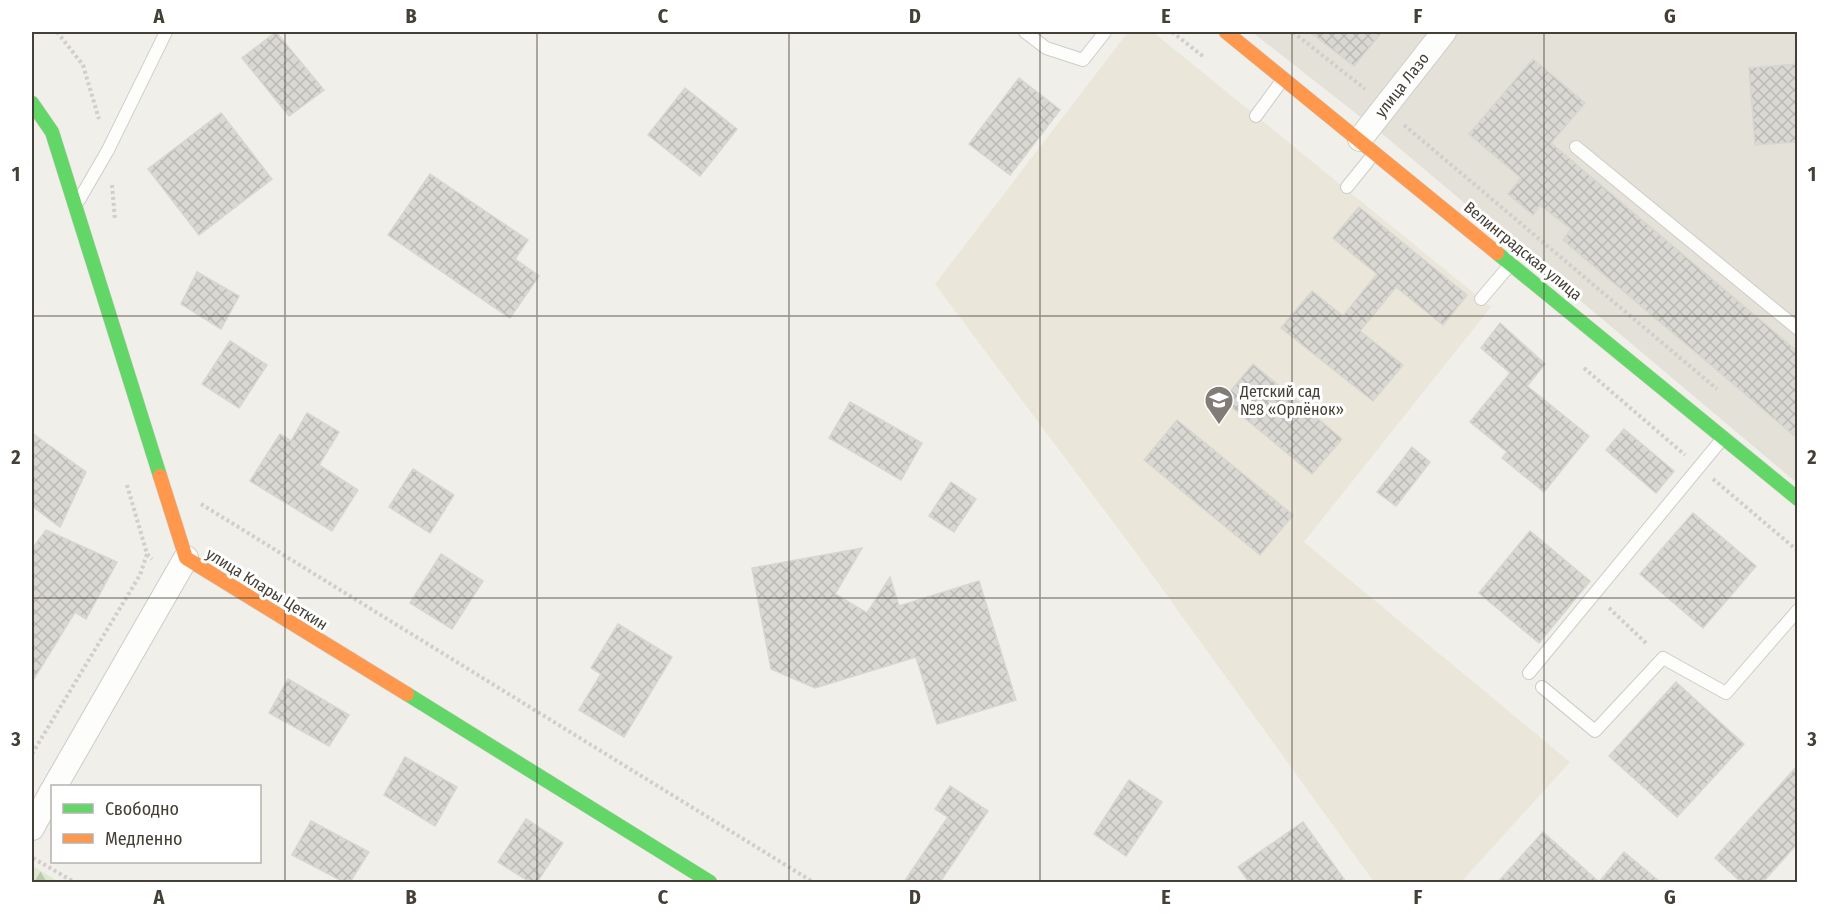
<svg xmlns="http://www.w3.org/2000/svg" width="1829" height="914" font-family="'Fira Sans Condensed',sans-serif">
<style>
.residential{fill:#e3e1d8}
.education{fill:#eae7da}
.forest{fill:url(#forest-firs)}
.building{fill:url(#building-cross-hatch);stroke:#d8d6d0;stroke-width:1.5}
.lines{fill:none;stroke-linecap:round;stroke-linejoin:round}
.lane-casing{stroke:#ceccc8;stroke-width:14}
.street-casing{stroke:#ceccc8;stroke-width:26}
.fast-casing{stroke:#ceccc2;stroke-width:15}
.slow-casing{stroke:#ceccc2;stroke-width:15}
.path{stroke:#d1cecb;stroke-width:4;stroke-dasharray:3 3;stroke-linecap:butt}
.lane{stroke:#fdfdfc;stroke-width:12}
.street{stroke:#fdfdfc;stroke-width:24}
.fast{stroke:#63d668;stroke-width:14}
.slow{stroke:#ff974d;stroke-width:14}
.grid{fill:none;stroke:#454037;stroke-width:1.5;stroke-opacity:0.55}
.labels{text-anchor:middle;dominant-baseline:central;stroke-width:6;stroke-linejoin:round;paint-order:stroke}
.street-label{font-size:16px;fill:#454037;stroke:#fff}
.poi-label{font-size:16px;fill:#454037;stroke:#fff;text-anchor:start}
.neatline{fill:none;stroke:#454037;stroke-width:2}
.grid-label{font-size:20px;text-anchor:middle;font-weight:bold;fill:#454037}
</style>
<defs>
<pattern id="forest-firs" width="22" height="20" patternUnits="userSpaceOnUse" patternTransform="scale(1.5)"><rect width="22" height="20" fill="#dce9cc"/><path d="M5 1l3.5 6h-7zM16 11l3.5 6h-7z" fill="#bec9b0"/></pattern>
<pattern id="building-cross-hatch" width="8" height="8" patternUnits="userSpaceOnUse" patternTransform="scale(1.5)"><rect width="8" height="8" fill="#d9d8d3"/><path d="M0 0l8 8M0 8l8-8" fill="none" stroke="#bcbab6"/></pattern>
</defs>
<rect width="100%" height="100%" fill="#f0efea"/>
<polygon class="residential" points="1252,32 1797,32 1797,483 1386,137"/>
<polygon class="education" points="1128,32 1153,32 1491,307 1304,542 1570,762 1461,882 1374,882 1137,554 935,284"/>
<polygon class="forest" points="34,867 59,882 32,882"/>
<g class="building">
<polygon points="276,32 324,90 289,116 242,58"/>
<polygon points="1310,32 1382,32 1354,66"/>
<polygon points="1533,59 1585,103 1551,143 1797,351 1797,438 1563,240 1571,229 1540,205 1533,215 1508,194 1521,178 1469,134"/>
<polygon points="1797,64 1797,142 1755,145 1749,68"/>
<polygon points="1019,78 1060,110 1010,175 969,144"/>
<polygon points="685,88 737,129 700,176 648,135"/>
<polygon points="221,113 272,179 199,235 148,169"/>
<polygon points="430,174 528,240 515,259 539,276 510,318 388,235"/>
<polygon points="1359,207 1467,295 1443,325 1396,287 1360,331 1403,365 1373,401 1281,328 1312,291 1343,316 1377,274 1333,238"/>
<polygon points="197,272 239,296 221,329 181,304"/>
<polygon points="1500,323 1545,364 1527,386 1589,436 1544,492 1502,458 1507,452 1470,422 1510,373 1481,348"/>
<polygon points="230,341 267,365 239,408 202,384"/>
<polygon points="1253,364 1342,439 1312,474 1223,400"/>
<polygon points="850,402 922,443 901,480 829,438"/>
<polygon points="307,413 339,432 319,465 358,490 332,531 250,481 280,434 291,441"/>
<polygon points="1177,420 1293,515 1260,555 1144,460"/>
<polygon points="1624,429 1674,471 1656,493 1606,450"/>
<polygon points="32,433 86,472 60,527 32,506"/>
<polygon points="1412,447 1430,462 1396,506 1377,492"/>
<polygon points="413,469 454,495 430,533 389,507"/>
<polygon points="951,482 976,499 954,532 929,516"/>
<polygon points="1693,513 1756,566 1703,628 1640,574"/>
<polygon points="46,530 117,562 86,619 75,612 32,682 32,549"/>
<polygon points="1530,531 1590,581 1539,643 1479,593"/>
<polygon points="862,548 835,594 867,613 890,577 899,606 979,581 1016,700 937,724 916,657 815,688 771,669 752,568"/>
<polygon points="441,554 483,581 452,629 410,603"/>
<polygon points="618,624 672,657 624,737 579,710 601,674 591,668"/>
<polygon points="288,679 349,715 329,746 269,713"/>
<polygon points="1676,682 1744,744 1677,817 1609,756"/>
<polygon points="405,757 457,787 435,826 384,795"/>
<polygon points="1797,766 1797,844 1763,882 1741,882 1715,858"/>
<polygon points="1129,780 1162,802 1126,856 1094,834"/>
<polygon points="950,786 988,811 940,882 904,882 948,817 935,809"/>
<polygon points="526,819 563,843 537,882 530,882 498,862"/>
<polygon points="311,821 369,852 350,882 344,882 292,855"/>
<polygon points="1303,822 1346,882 1249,882 1238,867"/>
<polygon points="1543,832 1599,882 1624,852 1660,882 1498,882"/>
</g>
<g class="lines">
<g class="lane-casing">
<g id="lane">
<polyline points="1025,32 1046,48 1083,60 1105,32"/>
<polyline points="1256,116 1283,79"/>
<polyline points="1576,147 1798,329"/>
<polyline points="1347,187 1373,155"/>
<polyline points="79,200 108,150 166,32"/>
<polyline points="1481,299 1509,266"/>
<polyline points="1529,673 1723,438"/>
<polyline points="1542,687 1595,731 1663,658 1726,693 1798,610"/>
</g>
</g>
<g class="street-casing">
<g id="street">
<polyline points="1360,139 1444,32"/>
<polyline points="55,786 186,558"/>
<polyline points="32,828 52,791"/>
</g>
</g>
<g class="fast-casing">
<g id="fast">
<polyline points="32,103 52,132 160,476"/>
<polyline points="1497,253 1798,499"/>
<polyline points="407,694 710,882"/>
</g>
</g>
<g class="slow-casing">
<g id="slow">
<polyline points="1226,32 1497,253"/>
<polyline points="160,476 186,558 407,694"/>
</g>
</g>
<g class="path">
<polyline points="57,32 83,65 99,119"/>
<polyline points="1172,32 1204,57"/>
<polyline points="1293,32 1365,89"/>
<polyline points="1404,125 1717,389"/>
<polyline points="112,185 115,220"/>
<polyline points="1584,368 1685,455"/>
<polyline points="1713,479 1798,551"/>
<polyline points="127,485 147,554 152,559"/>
<polyline points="201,504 813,882"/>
<polyline points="1609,608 1647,644"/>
<polyline points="32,754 140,575 147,554"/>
<polyline points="33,858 74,882"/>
</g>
<use href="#lane" class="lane"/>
<use href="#street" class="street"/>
<use href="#fast" class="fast"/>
<use href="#slow" class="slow"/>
</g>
<path class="grid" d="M285 32V882M537 32V882M789 32V882M1040 32V882M1292 32V882M1544 32V882M32 316H1798M32 598H1798"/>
<defs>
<g id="school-pin" transform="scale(1.5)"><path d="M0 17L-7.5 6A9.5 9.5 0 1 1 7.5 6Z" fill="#817d76" stroke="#fff"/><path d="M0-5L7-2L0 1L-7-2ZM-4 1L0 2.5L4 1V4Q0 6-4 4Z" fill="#fff"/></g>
</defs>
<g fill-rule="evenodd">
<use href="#school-pin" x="1219" y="400"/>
</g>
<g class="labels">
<g class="street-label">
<text transform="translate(1402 85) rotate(-52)">улица Лазо</text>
<text transform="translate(1523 251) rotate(39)">Велинградская улица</text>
<text transform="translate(267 589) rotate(32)">улица Клары Цеткин</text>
</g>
<g class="poi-label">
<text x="1240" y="391">Детский сад<tspan x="1240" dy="18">№8 «Орлёнок»</tspan></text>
</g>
</g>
<rect width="1829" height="914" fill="none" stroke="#ffffff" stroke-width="66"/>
<rect x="51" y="785" width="210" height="78" fill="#ffffff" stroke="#b5b3af" stroke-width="1.5"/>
<rect x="63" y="804" width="30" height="9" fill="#63d668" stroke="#b5b3af" stroke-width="1.5"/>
<text x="105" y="815" font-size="18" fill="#454037">Свободно</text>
<rect x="63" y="834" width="30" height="9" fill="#ff974d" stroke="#b5b3af" stroke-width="1.5"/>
<text x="105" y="845" font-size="18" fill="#454037">Медленно</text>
<rect x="33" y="33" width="1763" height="848" class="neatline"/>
<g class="grid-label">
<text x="159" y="23">A</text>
<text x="411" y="23">B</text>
<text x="663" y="23">C</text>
<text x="915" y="23">D</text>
<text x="1166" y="23">E</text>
<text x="1418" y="23">F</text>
<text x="1670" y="23">G</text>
<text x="16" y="181">1</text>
<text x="1812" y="181">1</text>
<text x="16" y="464">2</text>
<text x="1812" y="464">2</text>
<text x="16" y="746">3</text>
<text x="1812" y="746">3</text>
<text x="159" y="904">A</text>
<text x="411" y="904">B</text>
<text x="663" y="904">C</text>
<text x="915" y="904">D</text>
<text x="1166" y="904">E</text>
<text x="1418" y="904">F</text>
<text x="1670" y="904">G</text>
</g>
</svg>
